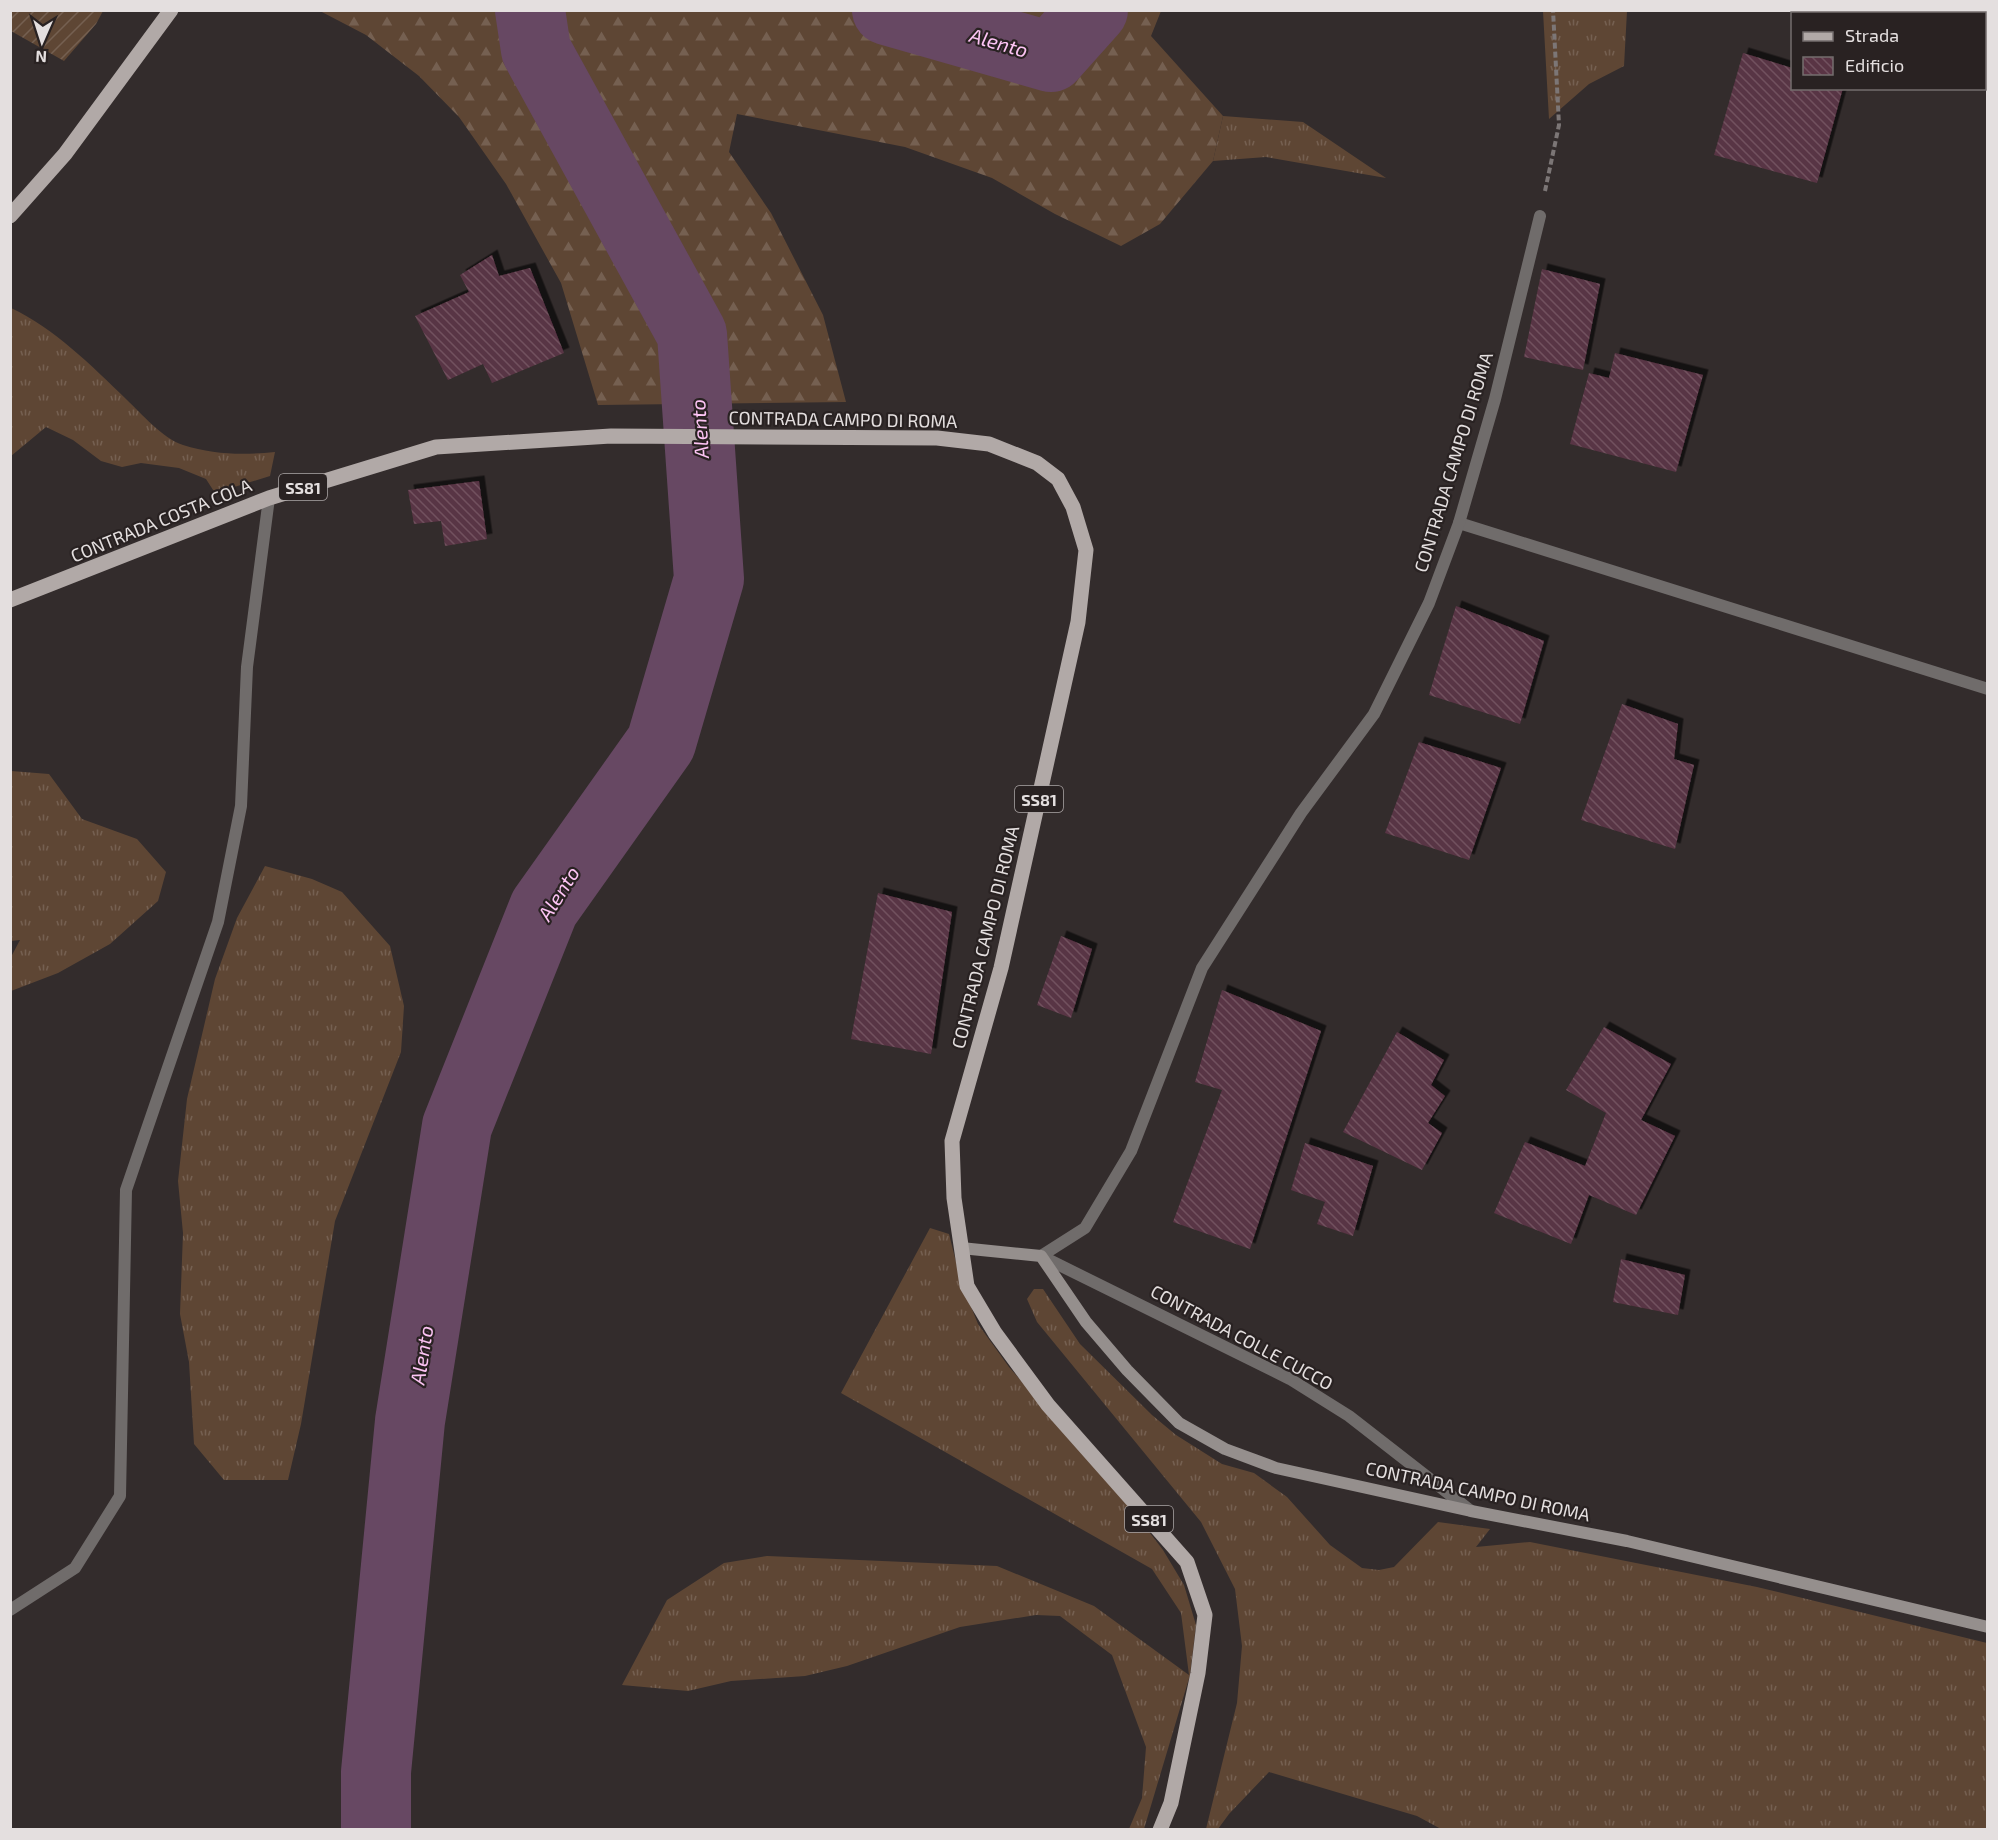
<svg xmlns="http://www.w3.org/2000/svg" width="1998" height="1840" font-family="'Exo 2',sans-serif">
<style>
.grass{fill:url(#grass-tufts)}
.forest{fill:url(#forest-firs)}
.garden{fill:url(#garden-furrows)}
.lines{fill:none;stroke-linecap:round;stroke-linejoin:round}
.river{stroke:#674863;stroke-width:70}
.building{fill:url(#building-back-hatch);filter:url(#shadow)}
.path{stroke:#7c7676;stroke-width:4;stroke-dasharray:6 3;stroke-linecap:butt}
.lane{stroke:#706c6b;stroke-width:12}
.street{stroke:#706c6b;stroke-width:12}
.secondary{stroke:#958f8d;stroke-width:12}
.primary{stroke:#b1a9a7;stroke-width:15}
.labels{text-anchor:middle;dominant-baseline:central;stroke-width:4.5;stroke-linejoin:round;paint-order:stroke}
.shield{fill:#292222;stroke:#aca6a6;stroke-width:1.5}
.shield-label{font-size:16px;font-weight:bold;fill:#e4dfdf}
.street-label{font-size:18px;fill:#e4dfdf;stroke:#292222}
.water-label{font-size:20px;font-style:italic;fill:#fdc4f4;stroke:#292222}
</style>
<defs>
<pattern id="grass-tufts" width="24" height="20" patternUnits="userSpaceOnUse" patternTransform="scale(1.5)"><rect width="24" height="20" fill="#5e4634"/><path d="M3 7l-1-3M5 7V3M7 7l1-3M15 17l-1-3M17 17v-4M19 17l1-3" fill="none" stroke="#756051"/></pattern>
<pattern id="forest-firs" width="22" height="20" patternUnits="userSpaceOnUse" patternTransform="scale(1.5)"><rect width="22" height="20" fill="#5e4634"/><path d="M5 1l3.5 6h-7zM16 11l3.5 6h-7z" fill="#756051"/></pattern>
<pattern id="garden-furrows" width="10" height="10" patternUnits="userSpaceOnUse" patternTransform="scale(1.5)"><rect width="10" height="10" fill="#5e4634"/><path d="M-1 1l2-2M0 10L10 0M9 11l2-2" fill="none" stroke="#756051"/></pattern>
<pattern id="building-back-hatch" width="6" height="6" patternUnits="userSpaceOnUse" patternTransform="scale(1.5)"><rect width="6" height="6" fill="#593444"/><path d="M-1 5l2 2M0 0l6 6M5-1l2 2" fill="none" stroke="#71515f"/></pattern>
<filter id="shadow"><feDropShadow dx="5.5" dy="-5.5" stdDeviation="0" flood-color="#0009"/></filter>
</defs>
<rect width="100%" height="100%" fill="#332c2c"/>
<g class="grass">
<polygon points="1543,11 1627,11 1624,66 1589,84 1549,119"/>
<polygon points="1223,116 1303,122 1386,178 1266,157 1213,161"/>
<path d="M11 308C55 329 91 365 126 399 142 414 162 438 183 445 214 455 244 455 275 452L270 476 215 493 206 479 179 468 141 463 122 467 101 461 73 440 46 427 11 456Z"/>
<polygon points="11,771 49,774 82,819 137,839 166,872 158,901 110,944 58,973 11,991 11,957 20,940 11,941"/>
<polygon points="265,866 312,879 342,892 390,946 404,1006 401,1052 335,1221 301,1424 288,1480 224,1480 194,1444 189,1362 180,1314 183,1233 178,1181 187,1099 215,979 237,918"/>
<polygon points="930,1228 949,1234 961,1282 978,1324 1009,1367 1114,1486 1163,1550 1184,1585 1196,1625 1190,1675 1144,1829 1129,1829 1142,1798 1146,1747 1112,1655 1060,1616 1036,1615 960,1627 847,1666 805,1676 731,1681 688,1691 622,1685 667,1600 724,1563 767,1556 997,1566 1094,1606 1189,1675 1181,1613 1152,1569 841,1393"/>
<polygon points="1034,1289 1043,1289 1080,1344 1152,1415 1176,1435 1222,1464 1254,1473 1287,1497 1330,1545 1362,1568 1379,1570 1394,1567 1438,1522 1490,1529 1476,1547 1530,1542 1757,1587 1987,1643 1987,1829 1441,1829 1417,1816 1269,1772 1229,1814 1218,1829 1206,1829 1237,1703 1242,1646 1235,1589 1201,1522 1037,1322 1027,1299"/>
</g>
<polygon class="forest" points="320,11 1161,11 1151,36 1223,116 1213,161 1160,224 1121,246 1055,214 992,178 905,147 737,114 729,152 771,213 823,315 846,402 598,405 561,283 506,184 459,117 419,76 366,35"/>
<polygon class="garden" points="11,10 103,10 103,11 96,24 64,61 11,31"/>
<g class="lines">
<g class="river">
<polyline points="887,10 1051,57 1093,10"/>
<polyline points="376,1830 376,1772 410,1421 457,1126 544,908 661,743 709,579 692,334 536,50 530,10"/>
</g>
</g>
<g class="building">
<polygon points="1743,53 1792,68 1792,88 1843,88 1817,183 1714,155"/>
<polygon points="492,255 499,276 530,268 564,353 492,383 483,364 448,380 415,316 469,292 460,275"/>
<polygon points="1542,269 1600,284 1583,370 1524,357"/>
<polygon points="1615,353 1703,375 1676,472 1570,444 1589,373 1609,378"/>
<polygon points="479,481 487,539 445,546 441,521 414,524 408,490"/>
<polygon points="1456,606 1544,641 1520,724 1429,695"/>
<polygon points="1622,704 1678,724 1674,759 1694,765 1675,849 1581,820"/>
<polygon points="1419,742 1501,768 1469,860 1385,833"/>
<polygon points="878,893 952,912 931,1054 851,1039"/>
<polygon points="1061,936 1092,949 1071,1018 1037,1005"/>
<polygon points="1222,990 1321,1031 1250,1249 1173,1222 1222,1090 1195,1082"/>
<polygon points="1604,1027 1671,1064 1641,1120 1675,1136 1636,1215 1589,1195 1571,1244 1494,1213 1525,1142 1585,1166 1606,1113 1566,1090"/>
<polygon points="1397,1032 1444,1060 1431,1085 1445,1096 1428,1123 1442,1133 1422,1170 1343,1132"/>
<polygon points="1305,1143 1373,1166 1353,1236 1317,1224 1325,1202 1291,1190"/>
<polygon points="1621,1259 1685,1275 1678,1315 1613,1302"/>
</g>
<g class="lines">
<polyline class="path" points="1545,191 1559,125 1553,10"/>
<g class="lane">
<polyline points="1459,523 1988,689"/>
<polyline points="10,1610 75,1568 120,1496 126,1190 218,922 241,806 247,667 269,498"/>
</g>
<g class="street">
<polyline points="1041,1256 1085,1228 1131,1151 1202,968 1301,813 1374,714 1429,603 1459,523 1495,399 1540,216"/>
<polyline points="1041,1256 1290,1379 1349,1416 1471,1511"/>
</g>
<polyline class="secondary" points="961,1248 1041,1256 1086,1322 1127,1370 1179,1423 1225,1449 1276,1468 1471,1511 1627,1541 1988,1627"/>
<g class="primary">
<polyline points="10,216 65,154 171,10"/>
<polyline points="10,600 269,498 436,447 611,436 937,438 989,444 1037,463 1058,479 1073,507 1086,550 1078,622 1001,968 952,1141 954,1198 967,1286 995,1333 1048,1405 1187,1562 1205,1615 1198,1673 1171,1803 1160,1830"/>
</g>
</g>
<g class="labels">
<g class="shield">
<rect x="279" y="474" width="48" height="26" rx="4.5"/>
<rect x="1015" y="786" width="48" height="26" rx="4.5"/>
<rect x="1125" y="1506" width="48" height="26" rx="4.5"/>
</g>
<g class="shield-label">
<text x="303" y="487">SS81</text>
<text x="1039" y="799">SS81</text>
<text x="1149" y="1519">SS81</text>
</g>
<g class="street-label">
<text transform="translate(843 419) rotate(1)">CONTRADA CAMPO DI ROMA</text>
<text transform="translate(1453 462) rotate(-73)">CONTRADA CAMPO DI ROMA</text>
<text transform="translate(161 520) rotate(-22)">CONTRADA COSTA COLA</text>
<text transform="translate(985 937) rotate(-76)">CONTRADA CAMPO DI ROMA</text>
<text transform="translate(1242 1337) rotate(28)">CONTRADA COLLE CUCCO</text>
<text transform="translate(1478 1491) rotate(12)">CONTRADA CAMPO DI ROMA</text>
</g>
<g class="water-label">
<text transform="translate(999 42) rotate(16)">Alento</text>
<text transform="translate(699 429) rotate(-94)">Alento</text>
<text transform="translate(558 893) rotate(-58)">Alento</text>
<text transform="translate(421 1355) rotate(-81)">Alento</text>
</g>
</g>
<rect width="1998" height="1840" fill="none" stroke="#e4dfdf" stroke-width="24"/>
<rect x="1791" y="12" width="195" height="78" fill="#292222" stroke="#746e6e" stroke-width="1.5"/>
<rect x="1803" y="32" width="30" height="9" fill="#b1a9a7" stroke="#746e6e" stroke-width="1.5"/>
<text x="1845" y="42" font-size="18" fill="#e4dfdf">Strada</text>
<rect x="1803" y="57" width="30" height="18" fill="url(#building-back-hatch)" stroke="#746e6e" stroke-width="1.5"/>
<text x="1845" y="72" font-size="18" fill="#e4dfdf">Edificio</text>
<g transform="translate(42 42) rotate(183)" stroke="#292222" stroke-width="4.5" paint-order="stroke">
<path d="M0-4.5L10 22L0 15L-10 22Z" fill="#e4dfdf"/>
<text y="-9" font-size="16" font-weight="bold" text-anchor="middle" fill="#e4dfdf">N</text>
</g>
</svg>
